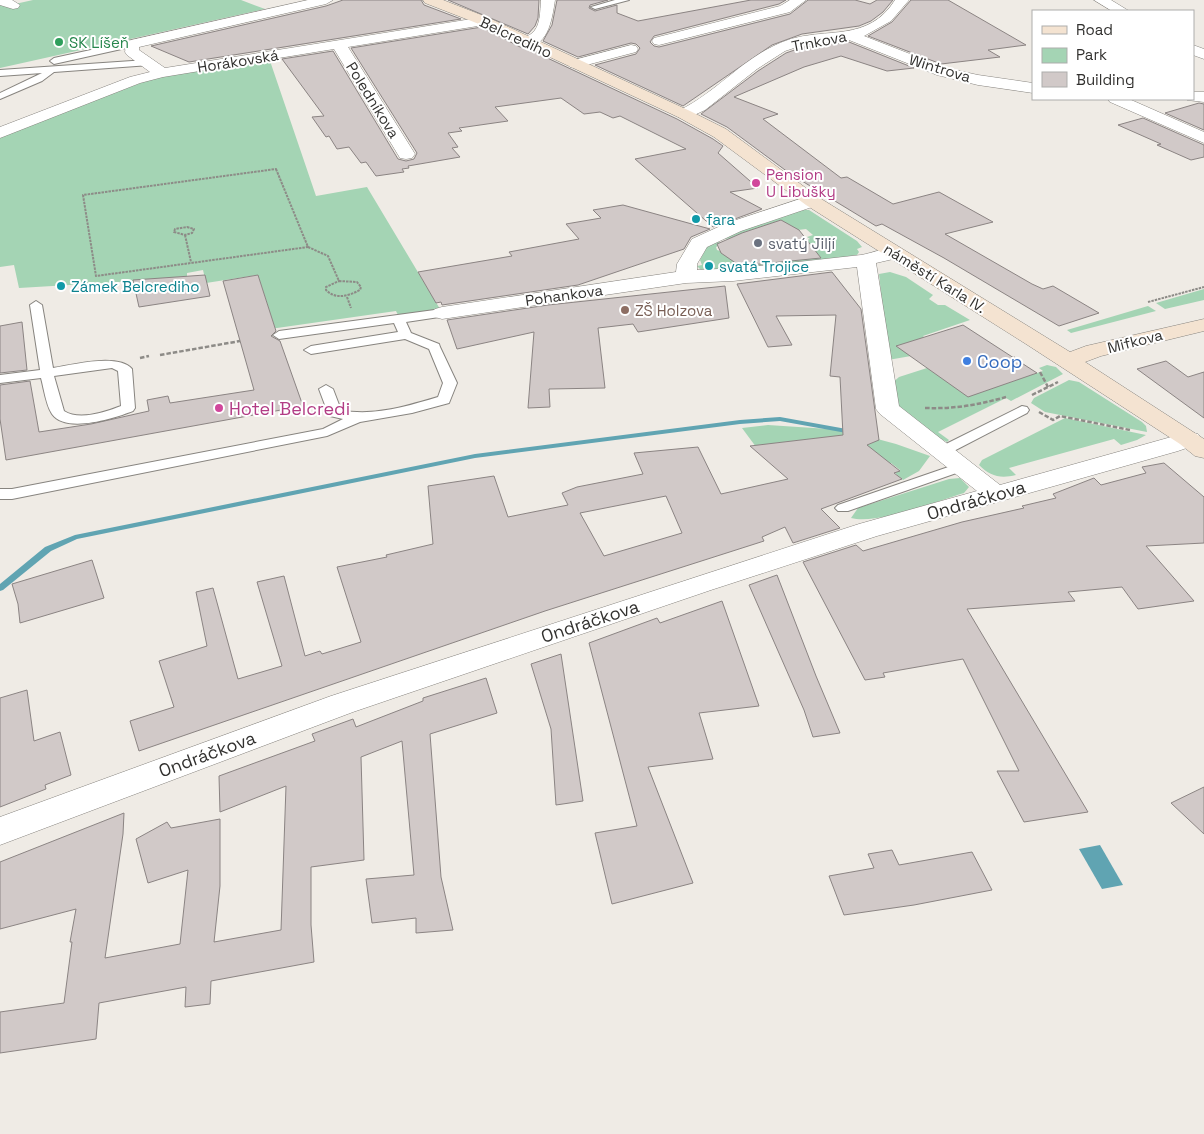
<svg xmlns="http://www.w3.org/2000/svg" width="1204" height="1134" font-family="'Space Grotesk',sans-serif">
<style>
.green{fill:#a4d4b4;fill-rule:evenodd}
.water{fill:#60a4b2}
.lines{fill:none;stroke-linecap:round;stroke-linejoin:round}
.stream{fill:#60a4b2;fill-rule:evenodd}
.building{fill:#d1c9c8;stroke:#8b8483;fill-rule:evenodd}
.lane-casing{stroke:#87847f;stroke-width:2}
.street-casing{stroke:#87847f;stroke-width:1}
.secondary-casing{stroke:#87847f;stroke-width:1}
.path-far1{stroke:#8d8b87;stroke-width:2;stroke-dasharray:2.5 1;stroke-linecap:butt}
.path{stroke:#8d8b87;stroke-width:2.5;stroke-dasharray:4.5 2;stroke-linecap:butt}
.lane{fill:#fff;fill-rule:evenodd}
.street{fill:#fff;fill-rule:evenodd}
.secondary{fill:#f4e3d1;fill-rule:evenodd}
.leisure-dot{fill:#2e9e5b;stroke:#fff;stroke-width:2}
.hotel-dot{fill:#d1479c;stroke:#fff;stroke-width:2}
.culture-dot{fill:#0f9aa8;stroke:#fff;stroke-width:2}
.worship-dot{fill:#6b7280;stroke:#fff;stroke-width:2}
.education-dot{fill:#8d6e63;stroke:#fff;stroke-width:2}
.shop-dot{fill:#3f7fe0;stroke:#fff;stroke-width:2}
.labels{text-anchor:middle;dominant-baseline:central;stroke-width:4;stroke-linejoin:round;paint-order:stroke}
.far-street-label{font-size:15px;fill:#32312f;stroke:#fff}
.far-leisure-label{font-size:15px;fill:#27864d;stroke:#fff;text-anchor:start}
.far-hotel-label{font-size:15px;fill:#b23c85;stroke:#fff;text-anchor:start}
.far-culture-label{font-size:15px;fill:#0d838f;stroke:#fff;text-anchor:start}
.far-worship-label{font-size:15px;fill:#5b616d;stroke:#fff;text-anchor:start}
.far-education-label{font-size:15px;fill:#785e54;stroke:#fff;text-anchor:start}
.shop-label{font-size:18px;fill:#366cbe;stroke:#fff;text-anchor:start}
.hotel-label{font-size:18px;fill:#b23c85;stroke:#fff;text-anchor:start}
.street-label{font-size:18px;fill:#32312f;stroke:#fff}
</style>
<rect width="100%" height="100%" fill="#efebe5"/>
<g class="green">
<polygon points="0,0 15,4 33,0 241,0 265,9 0,68"/>
<polygon points="269,58 316,196 367,187 440,309 398,315 396,311 277,328 275,328 258,275 206,283 203,270 187,273 187,278 19,288 14,265 0,267 0,136 151,79"/>
<path d="M799 210H809L857 241 862 247 857 249 859 252 857 255 809 263 702 271 697 266 702 265 700 260 707 246 712 241ZM806 229 813 235 807 237 810 239 807 240 723 252 717 250 716 247 721 244 717 240Z"/>
<polygon points="890,272 906,277 933,295 929,299 938,305 945,305 970,320 923,336 925,338 911,356 888,360 879,274"/>
<polygon points="1204,289 1204,300 1165,309 1156,303"/>
<polygon points="1148,306 1156,311 1071,333 1067,330"/>
<polygon points="1047,365 1056,367 1063,374 1011,401 1006,398 938,432 949,440 947,442 939,438 894,407 891,384 899,377 927,368 969,396 1043,371 1039,368"/>
<polygon points="1069,380 1079,382 1142,422 1146,426 1147,432 1045,412 1031,403 1034,398"/>
<path d="M1065 418 1146 435 1137 440 1121 445 1114 439 1009 468 1016 475C1000 479 990 476 979 465L982 460Z"/>
<polygon points="768,425 844,430 896,444 930,456 919,471 903,480 894,472 900,470 891,463 884,465 839,447 829,437 778,443 785,453 765,459 742,428"/>
<path d="M960 478 969 487 964 493C937 501 878 525 851 518L858 508 949 479Z"/>
</g>
<polygon class="water" points="1100,845 1123,885 1102,889 1079,849"/>
<g class="lines">
<polygon class="stream" points="780,417 852,430 855,432 852,434 780,421 740,424 475,458 77,539 51,551 3,590 0,591 0,584 45,547 75,535 475,454 740,420"/>
</g>
<g class="building">
<polygon points="343,0 421,0 424,5 461,19 189,62 151,46 326,6"/>
<polygon points="448,0 539,0 538,18 535,26 528,34"/>
<polygon points="557,0 608,0 590,5 589,8 595,11 617,5 617,13 638,21 751,0 786,0 779,4 654,36 650,42 654,46 659,47 790,14 808,0 855,0 870,4 877,0 893,0 883,12 871,21 859,26 802,34 772,45 683,106 595,65 636,54 640,48 636,44 631,43 578,57 543,41 552,25"/>
<polygon points="911,0 948,0 1026,45 988,50 1000,57 941,64 868,36 892,22"/>
<polygon points="482,27 520,47 524,47 677,119 713,139 723,146 718,153 758,188 730,192 762,209 713,227 635,159 686,149 620,116 613,118 600,112 584,114 561,98 495,107 508,121 459,128 462,131 448,133 458,147 452,148 460,157 408,166 409,168 402,169 404,172 376,176 366,162 361,163 349,147 337,149 329,136 326,137 312,117 324,116 282,59 333,51 398,159 406,161 414,159 417,153 351,48"/>
<polygon points="849,42 914,68 887,71 841,56 804,67 734,97 778,114 763,119 841,178 847,177 893,204 939,192 993,222 945,234 1032,284 1043,289 1053,286 1099,313 1059,326 944,258 882,224 876,226 802,181 800,181 727,127 701,114 758,71 786,53 803,47"/>
<polygon points="1199,103 1204,104 1204,130 1165,113"/>
<polygon points="1143,118 1204,145 1204,157 1191,160 1157,145 1161,144 1118,125"/>
<polygon points="623,205 710,229 691,237 684,249 578,285 442,305 441,302 436,303 418,272 512,256 509,252 579,239 566,224 601,218 593,210"/>
<polygon points="781,220 799,230 821,258 740,266 721,253 717,244 742,233"/>
<path d="M832 272 861 309 879 440 867 445 900 471 894 473 902 479 821 509 840 528 793 543 785 527 762 537 764 541 545 611 139 751 130 721 174 707 159 661 207 646 196 592 213 588 238 679 282 666 257 582 284 576 305 656 320 651 322 654 361 642 337 567 387 557 386 555 433 544 428 486 494 476 508 517 568 505 562 493 577 487 643 474 634 453 698 447 721 494 788 479 750 446 843 435 840 377 830 376 836 315 776 316 792 345 768 347 737 284ZM666 496 682 533 604 556 580 513Z"/>
<polygon points="205,275 210,296 139,307 133,280"/>
<polygon points="258,275 276,331 271,336 280,341 303,406 6,460 0,419 0,385 30,381 39,432 91,424 149,411 147,400 168,396 170,403 254,390 223,281"/>
<polygon points="725,286 729,318 638,332 633,324 598,328 605,388 549,389 550,407 528,408 534,332 457,349 447,320 548,305"/>
<polygon points="22,322 27,370 0,373 0,326"/>
<polygon points="963,325 1037,373 968,397 896,346"/>
<polygon points="1166,361 1188,377 1204,372 1204,418 1137,369"/>
<polygon points="1164,463 1204,497 1204,543 1146,546 1194,601 1138,609 1122,587 1068,592 1075,601 967,609 1088,812 1024,822 997,771 1019,771 963,659 883,673 885,677 865,680 803,562 856,545 863,551 962,522 1024,508 1022,506 1056,498 1053,494 1094,478 1101,485 1146,473 1142,467"/>
<polygon points="92,560 104,598 20,623 18,604 12,584"/>
<polygon points="777,575 816,676 840,733 813,737 804,710 749,585"/>
<polygon points="722,601 759,706 699,713 713,759 648,767 693,883 612,904 595,833 637,826 589,643 657,618 660,623"/>
<polygon points="561,654 583,801 556,805 551,729 531,664"/>
<polygon points="486,678 497,713 430,734 441,877 453,930 416,933 416,918 372,923 366,879 414,875 402,741 361,757 364,860 311,867 311,925 314,962 211,981 210,1004 185,1007 186,987 99,1003 96,1039 0,1053 0,1012 64,1003 72,942 70,942 76,909 0,929 0,862 124,813 123,834 105,958 180,944 188,870 148,883 136,839 167,822 171,828 220,819 220,886 214,942 281,930 286,786 220,812 219,776 315,741 312,734 353,719 356,727 423,701 423,698"/>
<polygon points="27,690 34,741 60,732 71,775 45,785 46,789 0,807 0,698"/>
<polygon points="1204,787 1204,834 1171,803"/>
<polygon points="892,850 899,865 972,852 992,890 914,905 844,915 829,876 874,868 868,854"/>
</g>
<g class="lines">
<g class="lane-casing">
<g id="lane">
<polygon points="615,0 629,0 595,9 591,7"/>
<polygon points="132,41 136,44 135,46 54,64 50,61 54,58"/>
<polygon points="147,60 150,61 150,65 54,72 42,81 0,99 0,93 42,73 0,76 0,70"/>
<path d="M36 301 42 305 53 368C72 365 118 353 132 369L135 408 133 411C115 418 66 434 52 414 46 405 44 389 41 378L0 383V375L40 370 30 305ZM112 368 118 371 121 406C106 412 79 421 64 411L54 376Z"/>
<path d="M442 309 448 313 446 316 406 322 411 333 439 344 440 347 457 383 449 403 412 413 360 422 327 436 12 499H0V489H12L323 429 343 419 330 416 328 413 319 389 326 385 333 389 341 410C372 417 408 406 438 397L443 383 429 349 405 339 311 354 304 350 311 346 398 332 394 323 279 339 273 335 279 331Z"/>
<polygon points="1022,406 1027,407 1029,410 1027,413 946,455 936,455 934,452 936,449"/>
<polygon points="960,463 965,464 967,467 965,470 848,511 838,511 835,508 838,505"/>
</g>
</g>
<g class="street-casing">
<g id="street">
<polygon points="0,0 12,0 20,5 18,8 13,9 0,5"/>
<polygon points="308,0 333,0 326,4 139,47 139,50 165,68 484,17 489,18 491,21 484,25 348,47 415,154 412,158 406,159 400,158 334,49 163,77 140,83 0,138 0,127 130,77 150,72 127,55 125,52 127,41"/>
<path d="M541 0H555C552 19 548 52 520 45L518 42C521 37 527 37 531 34 541 27 540 11 541 0Z"/>
<polygon points="790,0 806,0 790,12 659,45 654,44 652,41 654,38 780,6"/>
<path d="M895 0H909L891 21 864 36 946 68 978 75 1033 83V93L978 85 937 75 849 40 803 45 785 51 757 69 705 110 690 117H678L676 114 678 111C718 92 746 54 788 40 826 27 868 43 895 0Z"/>
<polygon points="1094,0 1111,0 1129,11 1112,11"/>
<polygon points="631,45 636,46 638,49 636,52 575,68 570,67 568,64 570,61"/>
<polygon points="1193,45 1204,49 1204,59 1193,55"/>
<polygon points="1193,92 1204,92 1204,102 1187,100 1186,99 1193,99"/>
<polygon points="1108,99 1129,99 1204,132 1204,143 1110,102"/>
<path d="M812 195 818 197 821 201 818 205 741 231 707 247 697 264V270C752 268 806 261 861 255 874 253 888 245 902 249L905 253 902 257 876 263 899 406 1000 485 1189 432 1198 434 1201 439 1198 444 1178 451 877 536 711 590 353 712 0 845V817L331 696 859 524 977 491 880 414 876 409 857 267 733 281 686 283 442 319 435 317 431 313 435 309 442 307 676 272 677 264 692 239 727 223Z"/>
</g>
</g>
<g class="secondary-casing">
<polygon id="secondary" points="423,0 443,0 489,18 690,111 726,129 818,197 1070,352 1086,346 1204,319 1204,331 1101,356 1085,362 1204,439 1204,458 1195,456 1180,444 1026,344 806,205 714,137 678,117 479,24 425,3"/>
</g>
<g class="path-far1">
<polygon points="276,169 308,247 96,276 83,195"/>
<polygon points="187,227 194,229 192,233 185,235 174,232 175,229"/>
<polyline points="185,235 191,262"/>
<polyline points="308,247 328,256 339,281"/>
<path d="M339 281 357 282 361 287 360 290C348 296 336 300 326 290V287Z"/>
<polyline points="347,297 351,308"/>
<polyline points="1148,302 1204,287"/>
</g>
<g class="path">
<polyline points="160,355 240,341"/>
<polyline points="140,358 149,356"/>
<polyline points="1011,359 1017,357"/>
<polyline points="1040,372 1048,387"/>
<polyline points="1032,395 1058,382"/>
<path d="M925 408C954 409 978 405 1006 397"/>
<polyline points="1039,412 1053,420 1060,416 1130,430"/>
</g>
<use href="#lane" class="lane"/>
<use href="#street" class="street"/>
<use href="#secondary" class="secondary"/>
</g>
<circle class="leisure-dot" cx="59" cy="42" r="5"/>
<g class="hotel-dot">
<circle cx="756" cy="183" r="5"/>
<circle cx="219" cy="408" r="5"/>
</g>
<g class="culture-dot">
<circle cx="696" cy="219" r="5"/>
<circle cx="709" cy="266" r="5"/>
<circle cx="61" cy="286" r="5"/>
</g>
<circle class="worship-dot" cx="758" cy="243" r="5"/>
<circle class="education-dot" cx="625" cy="310" r="5"/>
<circle class="shop-dot" cx="967" cy="361" r="5"/>
<g class="labels">
<g class="far-street-label">
<text transform="translate(516 37) rotate(25)">Belcrediho</text>
<text transform="translate(819 41) rotate(-11)">Trnkova</text>
<text transform="translate(238 61) rotate(-9)">Horákovská</text>
<text transform="translate(940 68) rotate(17)">Wintrova</text>
<text transform="translate(373 100) rotate(58)">Poledníkova</text>
<text transform="translate(935 278) rotate(32)">náměstí Karla IV.</text>
<text transform="translate(564 295) rotate(-8)">Pohankova</text>
<text transform="translate(1135 341) rotate(-14)">Mifkova</text>
</g>
<g class="far-leisure-label">
<text x="69" y="42">SK Líšeň</text>
</g>
<g class="far-hotel-label">
<text x="766" y="174">Pension<tspan x="766" dy="17">U Libušky</tspan></text>
</g>
<g class="far-culture-label">
<text x="706" y="219">fara</text>
<text x="719" y="266">svatá Trojice</text>
<text x="71" y="286">Zámek Belcrediho</text>
</g>
<g class="far-worship-label">
<text x="768" y="243">svatý Jiljí</text>
</g>
<g class="far-education-label">
<text x="635" y="310">ZŠ Holzova</text>
</g>
<g class="shop-label">
<text x="977" y="361">Coop</text>
</g>
<g class="hotel-label">
<text x="229" y="408">Hotel Belcredi</text>
</g>
<g class="street-label">
<text transform="translate(976 500) rotate(-16)">Ondráčkova</text>
<text transform="translate(590 621) rotate(-18)">Ondráčkova</text>
<text transform="translate(207 754) rotate(-20)">Ondráčkova</text>
</g>
</g>
<rect x="1032" y="10" width="162" height="90" fill="#ffffff" stroke="#adadac"/>
<rect x="1042" y="26" width="25" height="8" fill="#f4e3d1" stroke="#adadac"/>
<text x="1076" y="35" font-size="15" fill="#32312f">Road</text>
<rect x="1042" y="48" width="25" height="15" fill="#a4d4b4" stroke="#adadac"/>
<text x="1076" y="60" font-size="15" fill="#32312f">Park</text>
<rect x="1042" y="72" width="25" height="15" fill="#d1c9c8" stroke="#adadac"/>
<text x="1076" y="85" font-size="15" fill="#32312f">Building</text>
</svg>
